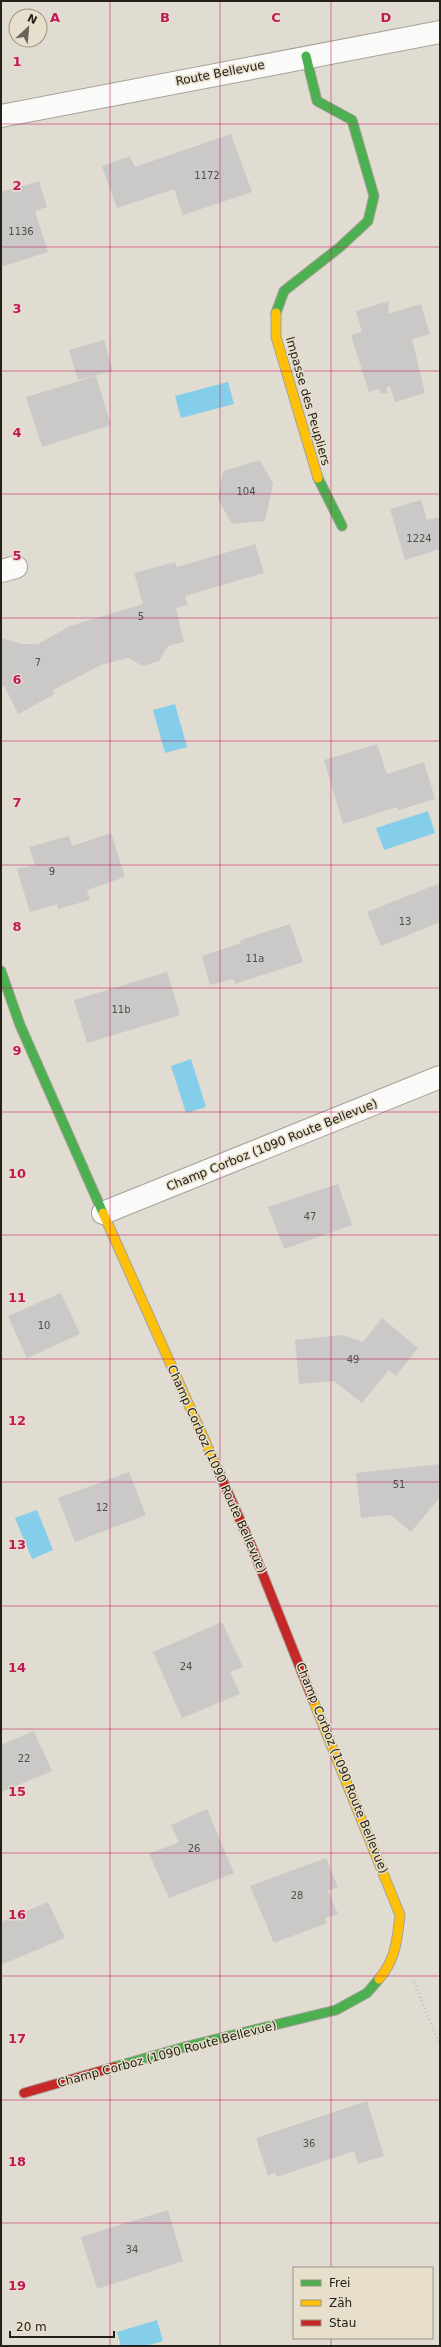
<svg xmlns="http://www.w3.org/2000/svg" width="441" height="2347" font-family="'DejaVu Sans',sans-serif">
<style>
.water{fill:#85cee9}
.building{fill:#cac9c8}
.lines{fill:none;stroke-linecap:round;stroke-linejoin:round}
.street-casing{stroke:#a6a299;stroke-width:24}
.fast-casing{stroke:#a6a299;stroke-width:11}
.slow-casing{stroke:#a6a299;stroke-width:11}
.jam-casing{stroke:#a6a299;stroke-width:11}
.path{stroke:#c0bfbc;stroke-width:2.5;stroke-dasharray:1 3;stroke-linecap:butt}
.street{stroke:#fafaf8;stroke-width:22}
.fast{stroke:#4caf50;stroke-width:9}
.slow{stroke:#ffc107;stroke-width:9}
.jam{stroke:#c62828;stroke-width:9}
.grid{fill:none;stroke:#c2185b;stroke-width:1;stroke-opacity:0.55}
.labels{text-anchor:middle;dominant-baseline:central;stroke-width:3;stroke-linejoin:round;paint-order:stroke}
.number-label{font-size:10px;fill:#504e48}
.street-label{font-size:12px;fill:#242119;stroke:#e7dfcb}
.grid-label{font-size:13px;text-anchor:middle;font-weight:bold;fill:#c2185b;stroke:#e7dfcb;stroke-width:3;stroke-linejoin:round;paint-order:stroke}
</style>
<rect width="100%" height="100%" fill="#e1dcd1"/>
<g class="water">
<polygon points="228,382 234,404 181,418 175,396"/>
<polygon points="175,704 187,747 165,753 153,710"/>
<polygon points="428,811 435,833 384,850 376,828"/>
<polygon points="191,1059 206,1107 186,1113 171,1066"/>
<polygon points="37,1510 53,1550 32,1559 15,1518"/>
<polygon points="157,2320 163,2341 146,2346 121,2346 117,2332"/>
</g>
<g class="building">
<polygon points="231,134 252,192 183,215 174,189 117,208 102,166 130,156 135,167"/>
<polygon points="39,181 47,207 35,211 48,252 1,267 1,192"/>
<polygon points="389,301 388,314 421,304 430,334 412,339 425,393 395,402 390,386 387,387 387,393 381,394 379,389 369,392 351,335 362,332 356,311"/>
<polygon points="104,340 113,371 78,380 69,350"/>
<polygon points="96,376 111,425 42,447 26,397"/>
<polygon points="260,460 273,484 265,521 232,524 218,499 223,471"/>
<polygon points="421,500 427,520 440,517 440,549 405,560 390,509"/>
<polygon points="255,544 264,573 185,596 188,605 176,608 184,642 168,646 159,661 143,666 128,658 101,665 53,690 55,694 18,714 5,687 1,685 1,638 23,644 38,644 70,626 143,604 134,573 175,562 177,567"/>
<polygon points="377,744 387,774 424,762 435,799 399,810 397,807 343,824 324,760"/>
<polygon points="111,833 125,877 87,890 90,900 58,909 57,904 30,912 17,869 35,865 29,847 69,836 72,846"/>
<polygon points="440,883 440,922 381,946 367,912"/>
<polygon points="290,924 303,962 235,984 233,979 210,985 202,956 241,943 240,940"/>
<polygon points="167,972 180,1015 87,1043 74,1000"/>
<polygon points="338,1184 352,1225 284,1249 268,1207"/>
<polygon points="61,1293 80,1334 27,1358 8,1316"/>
<polygon points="382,1318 418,1348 396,1376 389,1370 362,1403 334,1381 299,1384 295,1340 343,1335 363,1342"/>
<polygon points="440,1464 440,1497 411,1532 391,1515 361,1518 356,1473"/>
<polygon points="129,1472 146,1515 75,1542 58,1498"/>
<polygon points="222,1622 243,1667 230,1672 240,1694 182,1718 153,1652"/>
<polygon points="34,1731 52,1771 1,1792 1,1745"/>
<polygon points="207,1809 234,1873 169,1898 149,1854 179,1842 171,1825"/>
<polygon points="326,1858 338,1887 328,1891 338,1914 325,1918 327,1923 274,1943 250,1886"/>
<polygon points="48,1902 65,1938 1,1965 1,1922"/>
<polygon points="367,2101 384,2156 358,2164 354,2151 277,2177 275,2172 268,2176 256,2138"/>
<polygon points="168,2210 183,2261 97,2289 81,2237"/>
</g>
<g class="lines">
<g class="street-casing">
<g id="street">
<polyline points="1,116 440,32"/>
<polyline points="1,571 16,567"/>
<polyline points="103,1213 440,1077"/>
</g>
</g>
<g class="fast-casing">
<g id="fast">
<polyline points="276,313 284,291 340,247 368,221 374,196 352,120 317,101 306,56"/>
<polyline points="318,478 342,526"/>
<polyline points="1,971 20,1025 103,1213"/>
<polyline points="114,2067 188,2046 336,2010 367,1993 379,1979"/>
</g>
</g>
<g class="slow-casing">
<g id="slow">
<polyline points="276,313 276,337 318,478"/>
<polyline points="103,1213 218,1470"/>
<path d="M313 1700 400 1915C397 1940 396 1959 379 1979"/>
</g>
</g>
<g class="jam-casing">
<g id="jam">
<polyline points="218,1470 251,1545 313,1700"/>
<polyline points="24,2093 114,2067"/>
</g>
</g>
<polyline class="path" points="414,1982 440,2046"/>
<use href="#street" class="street"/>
<use href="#fast" class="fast"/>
<use href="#slow" class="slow"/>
<use href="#jam" class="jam"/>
</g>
<path class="grid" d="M110 1V2346M220 1V2346M331 1V2268M1 124H440M1 247H440M1 371H440M1 494H440M1 618H440M1 741H440M1 865H440M1 988H440M1 1112H440M1 1235H440M1 1359H440M1 1482H440M1 1606H440M1 1729H440M1 1853H440M1 1976H440M1 2100H440M1 2223H440M331 2338V2346"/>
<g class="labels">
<g class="number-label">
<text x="207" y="175">1172</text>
<text x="21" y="231">1136</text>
<text x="246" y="491">104</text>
<text x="419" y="538">1224</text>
<text x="141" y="616">5</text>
<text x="38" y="662">7</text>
<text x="52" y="871">9</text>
<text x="405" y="921">13</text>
<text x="255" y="958">11a</text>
<text x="121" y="1009">11b</text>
<text x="310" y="1216">47</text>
<text x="44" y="1325">10</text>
<text x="353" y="1359">49</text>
<text x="399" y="1484">51</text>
<text x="102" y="1507">12</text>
<text x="186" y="1666">24</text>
<text x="24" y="1758">22</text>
<text x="194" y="1848">26</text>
<text x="297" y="1895">28</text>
<text x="309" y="2143">36</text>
<text x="132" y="2249">34</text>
</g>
<g class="street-label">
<text transform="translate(220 73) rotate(-11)">Route Bellevue</text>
<text transform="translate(308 401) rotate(74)">Impasse des Peupliers</text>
<text transform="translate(272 1145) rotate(-22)">Champ Corboz (1090 Route Bellevue)</text>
<text transform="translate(217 1469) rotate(66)">Champ Corboz (1090 Route Bellevue)</text>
<text transform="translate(342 1768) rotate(68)">Champ Corboz (1090 Route Bellevue)</text>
<text transform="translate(167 2054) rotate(-15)">Champ Corboz (1090 Route Bellevue)</text>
</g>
</g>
<g class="grid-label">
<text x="55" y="22">A</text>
<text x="165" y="22">B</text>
<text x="276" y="22">C</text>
<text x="386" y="22">D</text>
<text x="17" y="66">1</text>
<text x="17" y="190">2</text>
<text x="17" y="313">3</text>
<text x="17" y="437">4</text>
<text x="17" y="560">5</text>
<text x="17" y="684">6</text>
<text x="17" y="807">7</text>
<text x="17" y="931">8</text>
<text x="17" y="1055">9</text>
<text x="17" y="1178">10</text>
<text x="17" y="1302">11</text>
<text x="17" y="1425">12</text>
<text x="17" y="1549">13</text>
<text x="17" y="1672">14</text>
<text x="17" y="1796">15</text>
<text x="17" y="1919">16</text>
<text x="17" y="2043">17</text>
<text x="17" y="2166">18</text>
<text x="17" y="2290">19</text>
</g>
<rect width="441" height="2347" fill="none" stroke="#242119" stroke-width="4"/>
<rect x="293" y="2267" width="140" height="72" fill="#e7dfcb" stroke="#999384"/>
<rect x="301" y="2280" width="20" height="6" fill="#4caf50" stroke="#999384"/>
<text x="329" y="2287" font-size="12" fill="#242119">Frei</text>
<rect x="301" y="2300" width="20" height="6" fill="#ffc107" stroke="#999384"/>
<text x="329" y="2307" font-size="12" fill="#242119">Zäh</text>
<rect x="301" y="2320" width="20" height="6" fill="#c62828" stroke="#999384"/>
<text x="329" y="2327" font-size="12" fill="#242119">Stau</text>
<g transform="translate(28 28) rotate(26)"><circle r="19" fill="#e7dfcb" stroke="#999384"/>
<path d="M0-3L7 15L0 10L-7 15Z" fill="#666259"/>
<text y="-6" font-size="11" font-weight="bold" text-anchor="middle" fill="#242119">N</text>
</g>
<path d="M10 2331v6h104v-6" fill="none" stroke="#242119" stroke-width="2"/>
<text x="16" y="2331" font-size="12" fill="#242119" stroke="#e7dfcb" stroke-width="3" paint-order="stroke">20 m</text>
</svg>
